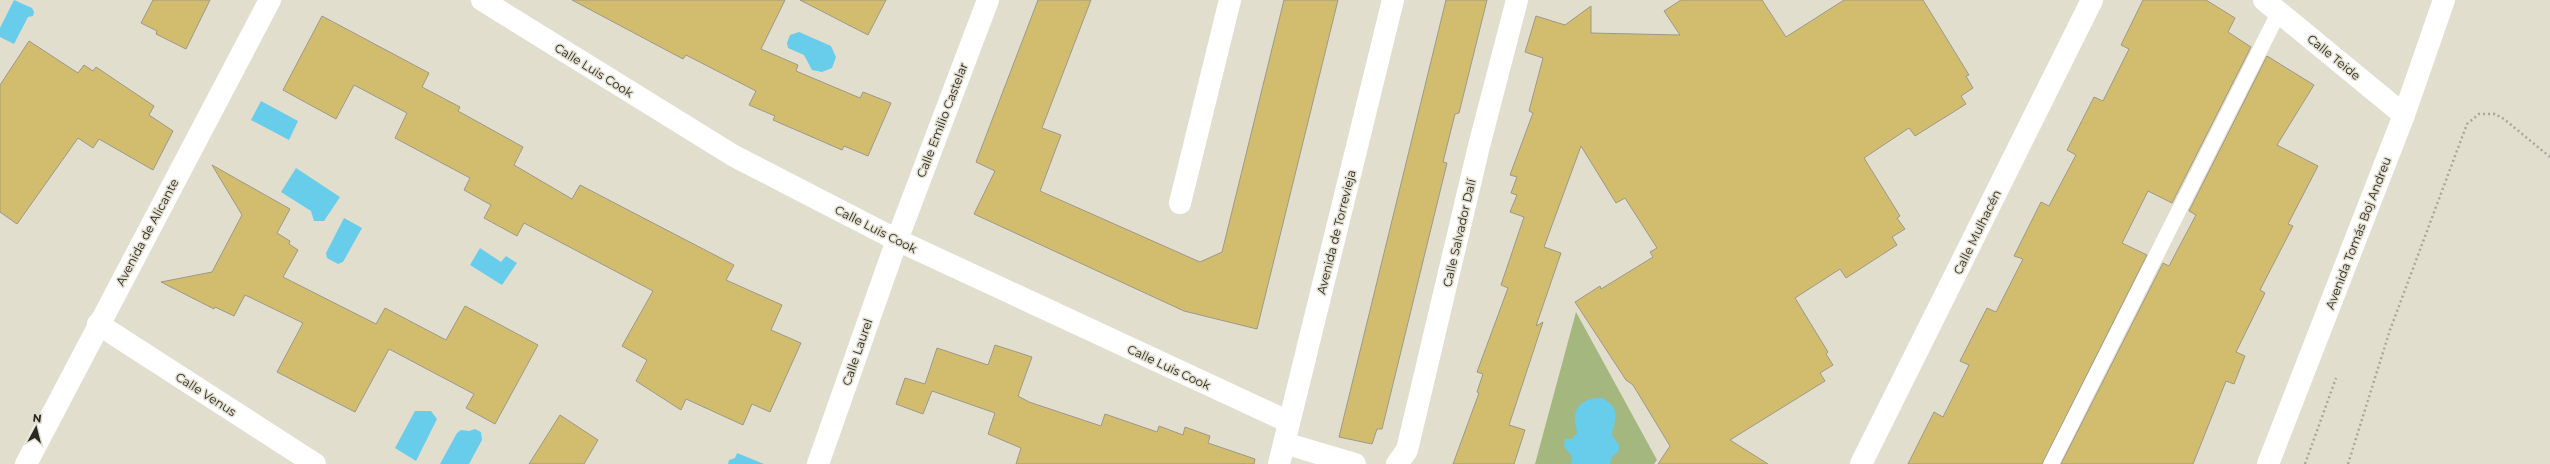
<svg xmlns="http://www.w3.org/2000/svg" width="2550" height="464" font-family="Montserrat,sans-serif">
<style>
.green{fill:#a3b77f}
.water{fill:#68cceb}
.building{fill:#d2bd6e;stroke:#9d998a}
.lines{fill:none;stroke-linecap:round;stroke-linejoin:round}
.path{stroke:#aaa79a;stroke-width:2.5;stroke-dasharray:2 3;stroke-linecap:butt}
.service{stroke:#fff;stroke-width:15}
.minor{stroke:#fff;stroke-width:22}
.labels{text-anchor:middle;dominant-baseline:central;stroke-width:3;stroke-linejoin:round;paint-order:stroke}
.street-label{font-size:12px;fill:#2a2822;stroke:#e2dece}
</style>
<rect width="100%" height="100%" fill="#e2dece"/>
<polygon class="green" points="1576,312 1657,460 1654,464 1535,464"/>
<g class="water">
<polygon points="14,0 32,8 34,12 33,16 28,17 14,44 0,37 0,28"/>
<polygon points="799,32 831,46 836,57 832,68 822,72 812,70 804,55 788,48 787,43 790,35"/>
<polygon points="261,101 298,121 289,140 251,120"/>
<polygon points="296,168 340,197 324,221 314,221 311,211 281,192"/>
<polygon points="344,218 362,228 343,262 338,264 327,258 326,253"/>
<polygon points="480,248 501,262 506,256 517,263 502,285 470,265"/>
<path d="M1602 398C1622 409 1615 418 1612 435L1619 445V451L1612 457 1610 464H1571L1572 456 1564 447 1565 439H1572L1577 433C1577 428 1574 423 1575 418 1575 403 1589 397 1602 398Z"/>
<polygon points="415,411 431,411 437,419 416,461 395,448"/>
<polygon points="475,429 481,432 482,440 469,464 440,464 457,433 461,430 469,431"/>
<polygon points="737,453 764,464 728,464 729,460 735,458"/>
</g>
<g class="building">
<polygon points="153,0 210,0 186,49 156,34 157,31 141,23"/>
<polygon points="572,0 785,0 761,49 798,65 796,71 860,98 863,92 891,103 868,156 844,146 842,150 773,120 775,116 749,105 756,91 686,55 683,59"/>
<polygon points="800,0 886,0 868,35"/>
<polygon points="1038,0 1091,0 1042,128 1061,135 1040,191 1200,262 1222,252 1284,0 1338,0 1257,329 1184,311 974,214 995,171 976,162"/>
<polygon points="1446,0 1487,0 1459,113 1455,114 1443,162 1447,163 1382,429 1377,429 1372,444 1339,437"/>
<polygon points="1681,0 1762,0 1786,37 1844,0 1923,0 1969,75 1966,76 1973,88 1961,96 1966,104 1915,136 1909,128 1864,158 1900,216 1897,218 1905,229 1892,237 1897,245 1846,278 1840,269 1795,298 1828,352 1826,354 1833,365 1820,373 1825,381 1730,440 1768,464 1658,464 1670,446 1633,385 1626,380 1575,302 1600,286 1601,289 1653,257 1650,252 1657,248 1625,198 1616,203 1581,146 1544,247 1561,253 1536,326 1543,322 1509,425 1525,430 1514,464 1453,464 1479,393 1477,392 1483,374 1477,372 1508,288 1501,285 1524,217 1510,212 1517,195 1511,193 1517,177 1510,175 1533,113 1529,111 1543,58 1525,52 1536,16 1565,25 1591,6 1591,33 1680,35 1664,11"/>
<polygon points="2143,0 2206,0 2235,18 2228,32 2251,47 2172,203 2148,191 2122,243 2147,255 2042,464 1908,464 1934,412 1943,417 1969,365 1960,361 1987,308 1996,312 2023,259 2014,256 2041,202 2049,206 2076,155 2067,150 2094,97 2103,101 2129,49 2121,45"/>
<polygon points="322,16 429,73 422,87 460,107 458,111 523,147 514,165 572,199 580,185 707,251 734,265 726,280 782,305 771,330 801,343 770,412 752,404 743,425 686,399 681,410 636,381 647,360 622,346 653,291 524,223 517,236 484,218 491,205 464,190 470,178 395,138 407,113 354,85 336,119 283,90"/>
<polygon points="29,41 78,73 84,65 93,71 96,67 154,106 149,115 173,131 153,170 99,139 93,148 78,138 17,224 0,212 0,85"/>
<polygon points="2267,56 2314,85 2277,145 2318,166 2288,224 2293,226 2260,290 2265,293 2236,352 2245,356 2234,384 2226,381 2193,464 2061,464 2163,263 2169,266 2196,215 2189,211"/>
<polygon points="212,165 290,209 277,233 290,241 289,244 298,250 283,277 376,324 385,308 446,340 465,306 538,345 495,424 466,408 474,394 389,349 355,412 277,372 303,323 245,295 234,316 215,307 214,309 161,282 212,272 242,215"/>
<polygon points="995,345 1032,357 1018,396 1029,402 1101,426 1105,414 1157,432 1159,426 1183,435 1185,427 1210,436 1208,443 1255,459 1254,464 1016,464 1021,448 988,434 995,413 932,391 923,414 896,404 905,378 925,384 937,348 988,365"/>
<polygon points="560,415 598,440 584,464 529,464"/>
</g>
<g class="lines">
<g class="path">
<polyline points="2305,464 2336,378"/>
<polyline points="2348,464 2390,330 2467,124 2479,114 2495,114 2504,119 2550,157"/>
</g>
<polyline class="service" points="2051,464 2279,12"/>
<g class="minor">
<polyline points="482,0 734,156 897,240 1289,422"/>
<polyline points="2264,0 2404,115"/>
<polyline points="1180,203 1230,0"/>
<polyline points="98,324 315,464"/>
<polyline points="1284,443 1355,464"/>
<polyline points="26,464 270,0"/>
<polyline points="818,464 897,240 988,0"/>
<polyline points="1279,464 1393,0"/>
<polyline points="1397,464 1407,450 1479,146 1517,0"/>
<polyline points="1861,464 2092,0"/>
<polyline points="2268,464 2404,115 2444,0"/>
</g>
</g>
<g class="labels">
<g class="street-label">
<text transform="translate(2334 57) rotate(39)">Calle Teide</text>
<text transform="translate(594 70) rotate(32)">Calle Luis Cook</text>
<text transform="translate(942 120) rotate(-69)">Calle Emilio Castelar</text>
<text transform="translate(876 229) rotate(27)">Calle Luis Cook</text>
<text transform="translate(147 232) rotate(-62)">Avenida de Alicante</text>
<text transform="translate(1336 232) rotate(-76)">Avenida de Torrevieja</text>
<text transform="translate(1977 232) rotate(-64)">Calle Mulhacén</text>
<text transform="translate(1459 233) rotate(-77)">Calle Salvador Dalí</text>
<text transform="translate(2358 233) rotate(-69)">Avenida Tomás Boj Andreu</text>
<text transform="translate(857 352) rotate(-71)">Calle Laurel</text>
<text transform="translate(1169 367) rotate(25)">Calle Luis Cook</text>
<text transform="translate(206 394) rotate(33)">Calle Venus</text>
</g>
</g>
<g transform="translate(36 428) rotate(7)" stroke="#e2dece" stroke-width="3" paint-order="stroke">
<path d="M0-3L7 15L0 10L-7 15Z" fill="#2a2822"/>
<text y="-6" font-size="11" font-weight="bold" text-anchor="middle" fill="#2a2822">N</text>
</g>
</svg>
